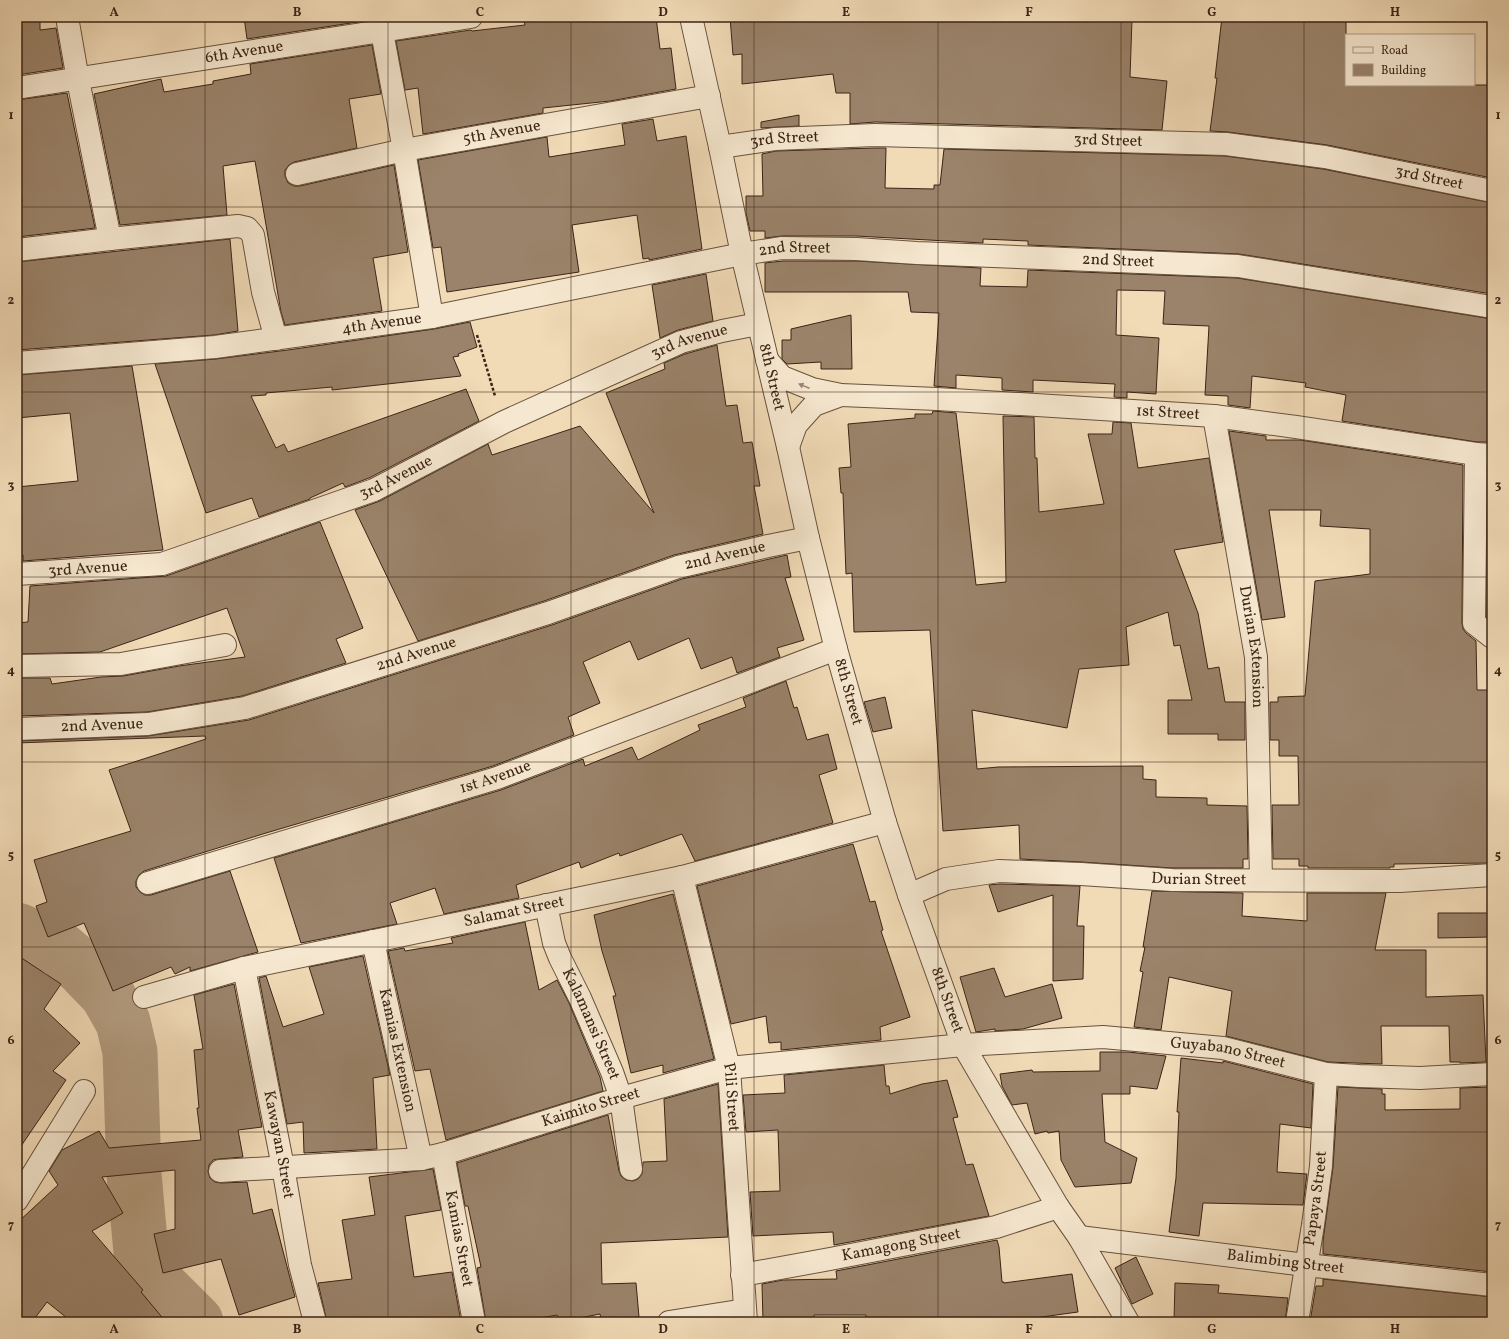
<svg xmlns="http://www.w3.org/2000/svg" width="1509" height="1339" font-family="Vollkorn,serif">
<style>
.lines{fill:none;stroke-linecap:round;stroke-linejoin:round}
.river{stroke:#b39d80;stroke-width:55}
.building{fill:#9a836a;stroke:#3b2416}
.minor-casing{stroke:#68523e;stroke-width:24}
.path{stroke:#3b2416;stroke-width:2.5;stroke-dasharray:3 2;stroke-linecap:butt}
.minor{stroke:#f6e8d0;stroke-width:22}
.oneway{fill:#988673}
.grid{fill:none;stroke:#3b2416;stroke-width:1;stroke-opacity:0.55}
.labels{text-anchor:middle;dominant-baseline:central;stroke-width:4;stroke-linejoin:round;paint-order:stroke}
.street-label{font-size:16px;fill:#3b2416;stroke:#f6e8d0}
.neatline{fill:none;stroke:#3b2416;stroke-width:1.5}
.grid-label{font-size:13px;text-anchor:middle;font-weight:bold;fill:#3b2416}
</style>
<rect width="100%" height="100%" fill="#f1dbb7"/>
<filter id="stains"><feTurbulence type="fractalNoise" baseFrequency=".005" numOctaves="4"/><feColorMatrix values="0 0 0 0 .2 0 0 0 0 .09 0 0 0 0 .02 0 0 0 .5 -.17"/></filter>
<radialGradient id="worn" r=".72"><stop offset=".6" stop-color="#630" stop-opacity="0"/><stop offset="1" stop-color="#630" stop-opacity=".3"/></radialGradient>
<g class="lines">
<polyline class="river" points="17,930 60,949 81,967 107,994 123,1022 130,1052 134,1174 141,1252 154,1280 196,1322"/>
</g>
<g class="building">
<polygon points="17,17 40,17 40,30 56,28 63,68 17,75"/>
<polygon points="244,17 390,17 247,39"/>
<polygon points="542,17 656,17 660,49 671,48 676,89 610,101 543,108 543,113 423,134 418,88 405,90 396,41 471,30 472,31 525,25 524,20"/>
<polygon points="730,17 1085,17 1132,19 1130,77 1167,81 1162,130 875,122 850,124 850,93 836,93 833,74 742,84 742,54 733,55"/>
<polygon points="1222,17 1346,17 1346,85 1492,85 1492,178 1327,145 1228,132 1210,131 1217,78 1215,78"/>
<polygon points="372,45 381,94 349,99 357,148 294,162 289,165 285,170 285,176 288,183 294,186 300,186 394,165 408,252 373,258 382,311 285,325 281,312 255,161 223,166 227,215 120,225 94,94 161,79 164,92 213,84 213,81 251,74 250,64"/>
<polygon points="67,93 95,228 17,237 17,203 22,202 17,146 17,100"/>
<polygon points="799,115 799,126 761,128 761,122"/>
<polygon points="653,119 657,141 686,136 702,249 649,260 649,258 643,259 637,215 572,225 579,272 447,292 441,247 433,248 418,160 547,137 549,157 625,145 622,124"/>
<polygon points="875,148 886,148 885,188 934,189 934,185 940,185 944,149 1225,156 1323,169 1492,203 1492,294 1239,254 1028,245 1028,241 983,239 983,243 856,236 782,236 765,238 765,231 750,231 746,213 746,196 763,196 762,154 776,151"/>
<polygon points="230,239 238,331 214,335 17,350 17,262"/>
<polygon points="783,261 856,261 981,268 980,286 1027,287 1028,270 1237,278 1492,319 1492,442 1477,442 1342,421 1346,395 1305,387 1306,383 1252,376 1250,408 1228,405 1228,396 1205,395 1209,326 1163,324 1165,291 1117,290 1116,335 1159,338 1156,394 1127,392 1127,398 1114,397 1115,384 1033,380 1033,392 1002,390 1002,378 956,375 956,388 934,386 939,313 911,312 908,292 765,292 765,263"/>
<polygon points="706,274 713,321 678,330 660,338 652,285"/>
<polygon points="851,315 852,369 821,369 821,362 787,364 782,359 782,340 791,340 791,329"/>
<polygon points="470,322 477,347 458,354 459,356 453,357 461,376 332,390 332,387 266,393 266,395 251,396 276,448 284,444 288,452 466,389 479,421 369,478 345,487 343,483 310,498 310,499 259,517 252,498 206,513 155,364 216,359 288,350 434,329"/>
<polygon points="717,345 726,406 737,405 743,443 752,442 760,486 754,486 763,534 674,555 544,601 418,641 355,510 380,501 488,444 492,455 580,426 654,513 606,393 665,369 664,363 685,354"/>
<polygon points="132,366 163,550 23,561 23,555 17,555 17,523 20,523 17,487 78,481 70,413 17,418 17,375"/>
<polygon points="933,411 956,413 976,585 1006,582 1003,416 1034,417 1035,458 1037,458 1039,512 1104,504 1088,434 1112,434 1113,422 1131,423 1138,468 1209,458 1223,542 1174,550 1198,613 1208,669 1219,667 1225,702 1245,702 1245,740 1218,740 1218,734 1168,734 1168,700 1192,700 1180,645 1174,646 1168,612 1126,627 1129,665 1079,669 1067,728 972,710 977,769 998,767 1143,766 1143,779 1156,780 1156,797 1207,798 1207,805 1247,806 1248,859 1243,859 1243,868 1172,868 1081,862 1020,859 1019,825 943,831 930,630 854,632 852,573 846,574 843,493 841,493 839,468 851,467 848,424 915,418 915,414 932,414"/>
<polygon points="1229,431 1266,436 1266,440 1300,440 1463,465 1462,623 1463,629 1466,633 1476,641 1477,690 1492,690 1492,863 1394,864 1394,867 1390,867 1390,868 1308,868 1308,866 1299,866 1299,859 1273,859 1272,805 1299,805 1298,756 1279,756 1279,740 1270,740 1270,702 1278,702 1278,697 1305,696 1315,581 1370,574 1370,529 1320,526 1321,510 1269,510 1285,617 1262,620"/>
<polygon points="1488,467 1492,467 1492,621 1487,617"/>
<polygon points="320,522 363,628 336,639 346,663 242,696 147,712 17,716 17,678 50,678 52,684 101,677 123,676 179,666 245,657 227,608 100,652 17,654 17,623 28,622 30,586 166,576"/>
<polygon points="787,555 791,577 785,578 804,640 777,648 780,657 737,673 732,657 701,669 689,638 638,660 630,641 583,662 600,703 568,717 574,735 493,766 266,833 144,871 139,875 136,881 136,887 140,892 145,895 151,895 230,871 258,952 190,971 190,967 175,974 171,967 113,991 84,923 48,937 36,906 47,902 34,860 131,831 109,770 206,739 205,736 17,743 17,741 148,736 249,720 552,625 682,579"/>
<polygon points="786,681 794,708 797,707 807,740 828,734 837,769 819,775 833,823 695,861 682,834 620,856 619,853 581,868 579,862 516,885 519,898 444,914 435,888 390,903 397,924 301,943 274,858 501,790 583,759 585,766 632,747 638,760 700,730 698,725 746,707 743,698"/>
<polygon points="885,697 892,728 873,732 864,702"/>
<polygon points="853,844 870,902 875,901 883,930 881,931 910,1017 880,1027 881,1040 781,1050 781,1042 769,1043 766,1016 731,1024 697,886"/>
<polygon points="1000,884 1080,886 1077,926 1084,926 1083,979 1053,981 1053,895 998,912 989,885"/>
<polygon points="1152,891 1243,893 1242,916 1307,921 1307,893 1386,893 1375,950 1426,950 1426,997 1483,995 1486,1062 1460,1063 1460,1062 1450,1062 1449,1026 1381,1026 1382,1064 1328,1062 1226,1036 1232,991 1169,977 1161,1030 1134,1027 1143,972 1140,971 1145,947 1143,947"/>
<polygon points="673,894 714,1059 663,1073 663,1065 631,1073 613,996 616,996 602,951 594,915"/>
<polygon points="1438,913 1492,913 1492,937 1438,938"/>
<polygon points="525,922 539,990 557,980 569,1003 600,1077 603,1091 446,1140 430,1069 415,1071 388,951 404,948 405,951 453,943 451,938"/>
<polygon points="17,955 61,984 44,1009 80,1043 53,1071 66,1080 17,1152"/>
<polygon points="363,956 390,1075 373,1078 377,1149 304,1153 303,1122 287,1124 259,978 266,976 283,1027 324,1014 309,967"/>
<polygon points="994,968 1005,997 1052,984 1062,1018 1023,1029 995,1031 995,1029 976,1032 960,977"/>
<polygon points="234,984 262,1127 238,1130 243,1157 219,1159 213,1160 209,1165 208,1172 210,1178 215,1182 221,1183 247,1182 253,1214 272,1209 295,1297 239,1315 221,1259 163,1273 154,1234 175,1229 175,1170 102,1177 123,1213 92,1231 143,1290 141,1292 166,1322 72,1322 47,1302 32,1322 17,1322 17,1223 58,1185 49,1171 62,1150 99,1131 109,1148 201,1140 197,1108 199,1108 194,1050 203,1049 194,995"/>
<polygon points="1100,1052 1128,1052 1166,1056 1157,1089 1130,1086 1130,1094 1102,1094 1105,1142 1137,1158 1131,1183 1075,1187 1061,1160 1059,1131 1048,1133 1047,1131 1035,1134 1027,1103 1012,1105 1002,1086 1000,1074 1032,1070 1033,1072 1100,1071"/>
<polygon points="1181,1058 1223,1063 1223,1061 1313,1084 1311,1128 1280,1124 1277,1172 1307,1174 1303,1205 1203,1203 1199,1236 1169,1232 1176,1178 1179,1112 1177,1112"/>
<polygon points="884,1065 886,1086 889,1086 890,1094 922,1084 947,1080 958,1117 953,1118 966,1165 973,1164 989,1216 834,1245 833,1232 753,1236 750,1192 780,1191 778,1130 746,1132 743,1095 785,1093 784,1075"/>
<polygon points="718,1084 728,1237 601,1243 602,1284 636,1283 639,1317 601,1320 600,1314 559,1322 557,1315 520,1322 486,1322 477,1268 481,1267 468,1206 465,1206 457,1163 608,1115 619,1171 621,1176 626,1180 633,1181 638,1179 642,1174 643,1162 667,1161 664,1099"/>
<polygon points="1338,1087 1382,1089 1382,1094 1385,1094 1385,1110 1460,1109 1460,1088 1492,1087 1492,1272 1323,1254 1323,1241 1333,1167"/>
<polygon points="433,1169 441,1210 405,1216 414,1277 452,1272 461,1322 327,1322 318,1283 352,1279 342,1220 375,1215 369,1177"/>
<polygon points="997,1240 999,1247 1002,1282 1004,1282 1004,1283 1072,1274 1078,1312 1005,1322 866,1322 866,1315 814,1315 814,1320 763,1321 762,1284 783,1280 837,1279 836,1271"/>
<polygon points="1136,1257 1153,1294 1132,1304 1115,1268"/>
<polygon points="1323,1279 1492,1297 1492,1322 1459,1319 1459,1322 1310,1322 1316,1286 1323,1286"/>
<polygon points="1175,1283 1219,1285 1218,1293 1288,1298 1285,1322 1174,1321"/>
</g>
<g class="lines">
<g class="minor-casing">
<g id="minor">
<polyline points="67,17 78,80 110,239 238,226 247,228 253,235 263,292 276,339"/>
<path id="s1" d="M691 17 720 147 742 254 788 447 808 538 836 649 885 822 909 895 963 1045 1058 1207 1079 1237 1128 1322"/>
<polyline points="382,32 404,150 432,317"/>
<path id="s2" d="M17 88 471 17"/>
<path id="s3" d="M720 147 775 139 875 135 1226 144 1325 157 1492 191"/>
<path id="s4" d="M297 174 404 150 709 96"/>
<polyline points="17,250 110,239"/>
<path id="s5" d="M767 360 782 377 812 389 841 395 937 399 1214 416 1296 427 1476 454 1492 455"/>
<path id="s6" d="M17 363 215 347 432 317 742 254 782 248 856 249 917 253 1238 266 1492 307"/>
<path id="s7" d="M1214 416 1256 657 1261 879"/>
<polyline points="788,447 796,425 814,405 841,395"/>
<polyline points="1476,454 1474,623 1492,637"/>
<path id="s8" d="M17 574 162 564 374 490 504 422 681 342 722 331 758 324"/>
<polyline points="17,666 121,664 225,645"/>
<path id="s9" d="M17 729 148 724 245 708 548 613 678 567 768 546 808 538"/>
<path id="s10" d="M682 877 729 1068 746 1322"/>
<path id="s11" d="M148 883 497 778 836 649"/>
<path id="s12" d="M909 895 946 879 999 871 1081 874 1172 880 1400 881 1492 875"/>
<path id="s13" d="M546 905 554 943 560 958 580 998 612 1072 621 1098 631 1169"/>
<path id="s14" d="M373 941 421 1159"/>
<path id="s15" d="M244 968 283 1167 300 1265 315 1322"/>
<path id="s16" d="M144 997 244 968 682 877 885 822"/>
<path id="s17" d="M443 1154 474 1322"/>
<path id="s18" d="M220 1171 421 1159 443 1154 621 1098 729 1068 963 1045 1103 1037 1223 1048 1326 1074 1359 1076 1420 1078 1492 1074"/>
<polyline points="17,1200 84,1091"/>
<path id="s19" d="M1079 1237 1306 1265 1492 1285"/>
<path id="s20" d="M742 1275 830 1259 996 1227 1058 1207"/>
<polyline points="669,1322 745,1310"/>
<path id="s21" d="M1297 1322 1313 1225 1321 1166 1326 1074"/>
</g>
</g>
<polyline class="path" points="477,335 495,396"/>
<use href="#minor" class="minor"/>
</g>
<defs><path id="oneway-solid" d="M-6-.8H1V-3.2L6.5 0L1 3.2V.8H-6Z"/></defs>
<use class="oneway" href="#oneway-solid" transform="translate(804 386) rotate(-158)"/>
<path class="grid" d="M205 17V1322M388 17V1322M571 17V1322M754 17V1322M938 17V1322M1121 17V1322M1304 17V1322M17 207H1492M17 392H1492M17 577H1492M17 762H1492M17 947H1492M17 1132H1492"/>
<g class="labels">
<g class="street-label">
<text stroke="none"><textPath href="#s2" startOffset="230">6th Avenue</textPath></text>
<text stroke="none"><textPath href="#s4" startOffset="209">5th Avenue</textPath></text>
<text stroke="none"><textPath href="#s3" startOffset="65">3rd Street</textPath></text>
<text stroke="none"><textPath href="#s3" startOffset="389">3rd Street</textPath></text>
<text stroke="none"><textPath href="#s3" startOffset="713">3rd Street</textPath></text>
<text stroke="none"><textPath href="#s6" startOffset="787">2nd Street</textPath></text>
<text stroke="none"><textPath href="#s6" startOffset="1111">2nd Street</textPath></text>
<text stroke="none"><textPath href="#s6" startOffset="367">4th Avenue</textPath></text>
<text stroke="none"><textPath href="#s8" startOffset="719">3rd Avenue</textPath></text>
<text stroke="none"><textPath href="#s1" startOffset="369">8th Street</textPath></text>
<text stroke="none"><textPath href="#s5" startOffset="412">1st Street</textPath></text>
<text stroke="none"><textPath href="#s8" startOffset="395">3rd Avenue</textPath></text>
<text stroke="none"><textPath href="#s9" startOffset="733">2nd Avenue</textPath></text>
<text stroke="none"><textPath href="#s8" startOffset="71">3rd Avenue</textPath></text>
<text stroke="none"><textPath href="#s7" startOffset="234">Durian Extension</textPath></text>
<text stroke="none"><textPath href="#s9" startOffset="409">2nd Avenue</textPath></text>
<text stroke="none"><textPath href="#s1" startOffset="693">8th Street</textPath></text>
<text stroke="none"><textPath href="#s9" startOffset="85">2nd Avenue</textPath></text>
<text stroke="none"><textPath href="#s11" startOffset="363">1st Avenue</textPath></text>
<text stroke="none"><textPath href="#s12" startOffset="294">Durian Street</textPath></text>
<text stroke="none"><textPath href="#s16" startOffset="380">Salamat Street</textPath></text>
<text stroke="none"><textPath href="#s1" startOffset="1017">8th Street</textPath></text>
<text stroke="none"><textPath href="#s13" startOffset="128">Kalamansi Street</textPath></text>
<text stroke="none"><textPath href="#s14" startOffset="112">Kamias Extension</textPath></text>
<text stroke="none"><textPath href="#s18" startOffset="1024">Guyabano Street</textPath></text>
<text stroke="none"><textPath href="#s10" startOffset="226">Pili Street</textPath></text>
<text stroke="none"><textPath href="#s18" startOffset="379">Kaimito Street</textPath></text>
<text stroke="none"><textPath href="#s15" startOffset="180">Kawayan Street</textPath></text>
<text stroke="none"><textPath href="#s21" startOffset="125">Papaya Street</textPath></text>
<text stroke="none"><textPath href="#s17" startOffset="86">Kamias Street</textPath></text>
<text stroke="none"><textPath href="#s20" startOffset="162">Kamagong Street</textPath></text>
<text stroke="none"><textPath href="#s19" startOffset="208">Balimbing Street</textPath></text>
</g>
</g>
<rect width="1509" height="1339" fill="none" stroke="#f1dbb7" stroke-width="44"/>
<rect x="1345" y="34" width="130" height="52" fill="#f6e8d0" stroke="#ab9a86"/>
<rect x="1353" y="47" width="20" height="6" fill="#f6e8d0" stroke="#ab9a86"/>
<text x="1381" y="54" font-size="12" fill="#3b2416">Road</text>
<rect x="1353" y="64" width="20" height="12" fill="#9a836a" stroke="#ab9a86"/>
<text x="1381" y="74" font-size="12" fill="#3b2416">Building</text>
<rect x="22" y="22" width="1465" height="1295" class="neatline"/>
<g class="grid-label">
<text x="114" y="16">A</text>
<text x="297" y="16">B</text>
<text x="480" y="16">C</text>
<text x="663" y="16">D</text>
<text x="846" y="16">E</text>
<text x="1029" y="16">F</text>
<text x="1212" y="16">G</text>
<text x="1395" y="16">H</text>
<text x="11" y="119">1</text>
<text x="1498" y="119">1</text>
<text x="11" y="304">2</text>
<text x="1498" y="304">2</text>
<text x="11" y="489">3</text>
<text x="1498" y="489">3</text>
<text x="11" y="674">4</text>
<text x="1498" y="674">4</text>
<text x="11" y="859">5</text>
<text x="1498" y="859">5</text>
<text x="11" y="1044">6</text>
<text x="1498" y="1044">6</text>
<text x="11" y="1229">7</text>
<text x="1498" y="1229">7</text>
<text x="114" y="1333">A</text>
<text x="297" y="1333">B</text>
<text x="480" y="1333">C</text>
<text x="663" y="1333">D</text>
<text x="846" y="1333">E</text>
<text x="1029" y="1333">F</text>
<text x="1212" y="1333">G</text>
<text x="1395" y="1333">H</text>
</g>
<rect width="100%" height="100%" filter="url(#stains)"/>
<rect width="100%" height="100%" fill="url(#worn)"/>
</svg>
